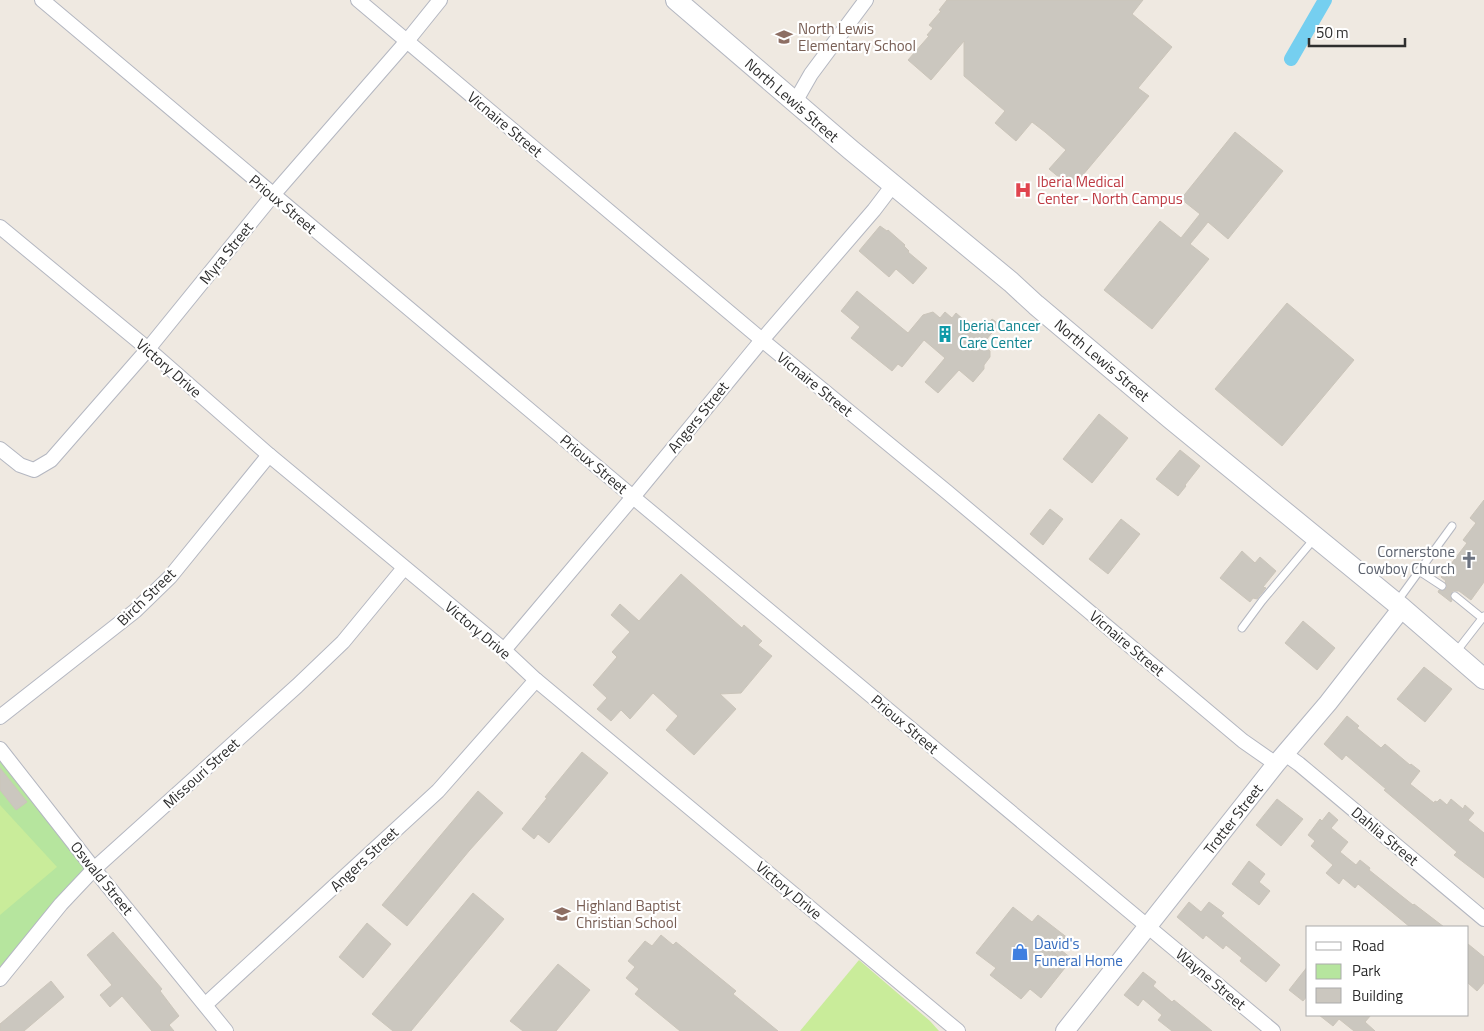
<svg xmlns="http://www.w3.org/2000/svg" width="1484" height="1031" font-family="'Titillium Web',sans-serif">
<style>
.green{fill:#b6e59e}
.pitch{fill:#c9ec9a}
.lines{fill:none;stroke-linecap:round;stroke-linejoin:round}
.canal{stroke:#75cff0;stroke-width:14}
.building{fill:#cbc7bf;stroke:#cbc5ba}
.service-casing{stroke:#b4b7c1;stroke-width:9}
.minor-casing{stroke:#b4b7c1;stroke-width:16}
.tertiary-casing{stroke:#b4b7c1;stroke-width:20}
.secondary-casing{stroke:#b4b7c1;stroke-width:22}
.service{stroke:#fff;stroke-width:7}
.minor{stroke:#fff;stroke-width:14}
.tertiary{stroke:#fff;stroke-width:18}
.secondary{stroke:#fff;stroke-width:20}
.labels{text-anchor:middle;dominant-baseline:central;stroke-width:4.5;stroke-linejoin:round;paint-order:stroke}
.education-label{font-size:15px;fill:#785e54;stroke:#fff;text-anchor:start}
.street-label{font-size:15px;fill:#2e2e2e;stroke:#fff}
.health-label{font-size:15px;fill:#be3a42;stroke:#fff;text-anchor:start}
.culture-label{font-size:15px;fill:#0d838f;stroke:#fff;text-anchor:start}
.worship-label{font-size:15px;fill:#5b616d;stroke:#fff;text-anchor:end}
.shop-label{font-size:15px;fill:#366cbe;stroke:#fff;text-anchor:start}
</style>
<rect width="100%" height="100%" fill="#efe9e1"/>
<polygon class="green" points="0,760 87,869 0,972"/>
<g class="pitch">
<polygon points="0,805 57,867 0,915"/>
<polygon points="859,960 930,1021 939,1031 800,1031"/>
</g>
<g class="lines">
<polyline class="canal" points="1291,59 1325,0"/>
</g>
<g class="building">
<polygon points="947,0 1143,0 1132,14 1172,47 1138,88 1149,96 1072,188 1049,169 1066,150 1045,132 1032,122 1016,141 995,123 1005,111 964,76 964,41 931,80 908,60 929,36 927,35 933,28 929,25 941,11 939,10"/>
<polygon points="1235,132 1283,171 1228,239 1208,222 1200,232 1190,244 1209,259 1152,329 1104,290 1160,221 1181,238 1200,214 1181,199"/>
<polygon points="880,226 887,231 888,230 905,245 904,246 909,251 908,252 927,268 913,284 896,269 889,277 859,251"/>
<polygon points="857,291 908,333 923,315 933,312 940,318 945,312 952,318 956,313 979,333 992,319 999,324 982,345 990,351 990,357 984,365 984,369 973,382 959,370 938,393 925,382 945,358 924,340 902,367 898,364 892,371 851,338 860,327 841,311"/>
<polygon points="1287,303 1354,360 1282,446 1215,389"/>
<polygon points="1099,414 1128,438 1092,483 1063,459"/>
<polygon points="1180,450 1200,466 1185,485 1186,486 1178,496 1156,479"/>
<polygon points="1484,500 1484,582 1471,600 1459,591 1453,591 1450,596 1452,600 1451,602 1438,592 1439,590 1445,590 1447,587 1445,582 1446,581 1441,577 1467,543 1463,540 1476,523 1470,518"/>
<polygon points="1050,509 1063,519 1043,545 1030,534"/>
<polygon points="1121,519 1140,534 1108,574 1089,559"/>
<polygon points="1242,551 1255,563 1260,557 1276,571 1263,587 1266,588 1257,599 1253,598 1250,602 1220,578"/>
<polygon points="681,574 742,628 744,625 762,641 758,645 772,656 741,693 720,694 736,709 694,755 666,730 678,716 653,693 630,719 621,710 611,721 597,709 607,698 593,685 617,657 612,652 630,632 611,615 620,604 639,621"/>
<polygon points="1303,621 1335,648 1317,670 1285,643"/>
<polygon points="1424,667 1452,689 1425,722 1397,699"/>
<polygon points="1347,716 1359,726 1357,728 1381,748 1385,744 1410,765 1411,764 1420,771 1410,784 1434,803 1435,801 1437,802 1440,799 1447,805 1451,799 1463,809 1465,805 1474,813 1468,820 1484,833 1484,878 1454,855 1457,852 1384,790 1386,789 1346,755 1342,760 1324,744"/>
<polygon points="582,752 608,773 549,843 538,834 534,839 522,829 547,798 545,797"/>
<polygon points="0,768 27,802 16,810 0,790"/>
<polygon points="478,791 503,813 469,851 407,926 382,905"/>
<polygon points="1277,799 1303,819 1281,846 1256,825"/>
<polygon points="1329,812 1338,820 1331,828 1348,842 1340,852 1356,865 1360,860 1370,868 1369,870 1413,905 1414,904 1444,927 1410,927 1358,884 1355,888 1343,878 1339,884 1326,873 1333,865 1311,846 1315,841 1308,835 1320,819 1322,821"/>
<polygon points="1249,861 1265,874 1259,882 1270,891 1259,905 1232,884"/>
<polygon points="473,893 504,919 411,1031 393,1031 372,1014"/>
<polygon points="1189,902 1201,912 1209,902 1224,913 1221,916 1280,965 1266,982 1240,961 1242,958 1226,945 1223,949 1206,935 1203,939 1177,917"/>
<polygon points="1013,907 1032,922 1038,915 1069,939 1061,950 1072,959 1041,998 1030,989 1021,999 990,975 996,968 976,953"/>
<polygon points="367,923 391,944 363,978 339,957"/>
<polygon points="113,932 162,989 160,991 179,1016 169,1025 174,1031 152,1031 122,996 110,1007 100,995 112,985 87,955"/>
<polygon points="661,935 673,945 676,942 736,991 733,994 778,1031 680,1031 635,994 639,989 626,978 635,967 628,961 645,941 652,946"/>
<polygon points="1468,944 1484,957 1484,983 1477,991 1468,983"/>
<polygon points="558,964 590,990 556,1031 523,1031 510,1021"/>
<polygon points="1308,966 1308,995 1303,1001 1289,990"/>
<polygon points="1143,972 1156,982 1153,986 1172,1002 1174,1000 1212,1031 1172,1031 1158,1020 1162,1015 1143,999 1138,1006 1124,995"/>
<polygon points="51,981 64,997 24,1031 0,1031 0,1024"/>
<polygon points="1319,1015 1371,1015 1365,1022 1375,1031 1354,1031 1339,1019 1333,1026"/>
</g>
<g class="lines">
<g class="service-casing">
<g id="service">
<polyline points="1419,571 1442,586"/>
<polyline points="1455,596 1482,618"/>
<polyline points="1396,603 1452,526"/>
<polyline points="1242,628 1262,601 1314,539"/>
<polyline points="1456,652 1484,616"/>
</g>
</g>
<g class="minor-casing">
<g id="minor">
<polyline points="42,0 633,497 1273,1031"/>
<polyline points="358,0 762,340 947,492 1243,741 1276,764"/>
<polyline points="795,102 811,74 866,0"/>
<polyline points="0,227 148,349 269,455 504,650 536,680 958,1031"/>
<polyline points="0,449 20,465 34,470 51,460 148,349 273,195 407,41 440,0"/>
<polyline points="504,650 633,497 762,340 874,210 893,185"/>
<polyline points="0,717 135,611 170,577 269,455"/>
<polyline points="0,749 94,869 226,1031"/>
<polyline points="1285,754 1299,764 1484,919"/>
<polyline points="0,979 61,904 94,869 297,686 343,642 404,568"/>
<polyline points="206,1004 438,791 536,680"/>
</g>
</g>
<g class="tertiary-casing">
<polyline id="tertiary" points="1065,1031 1276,764 1328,703 1402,608"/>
</g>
<g class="secondary-casing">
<polyline id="secondary" points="676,0 851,150 1011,282 1036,305 1170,418 1402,608 1484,679"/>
</g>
<use href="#service" class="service"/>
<use href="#minor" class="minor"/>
<use href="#tertiary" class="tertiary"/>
<use href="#secondary" class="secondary"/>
</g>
<defs>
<g id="school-bare" transform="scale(1.35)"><path d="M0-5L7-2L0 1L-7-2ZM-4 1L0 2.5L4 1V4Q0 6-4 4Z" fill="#8d6e63" stroke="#fff" stroke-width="2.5" paint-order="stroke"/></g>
<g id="hospital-bare" transform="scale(1.35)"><path d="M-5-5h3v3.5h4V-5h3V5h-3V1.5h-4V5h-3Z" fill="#e0444e" stroke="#fff" stroke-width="2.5" paint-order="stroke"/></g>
<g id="building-bare" transform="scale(1.35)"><path d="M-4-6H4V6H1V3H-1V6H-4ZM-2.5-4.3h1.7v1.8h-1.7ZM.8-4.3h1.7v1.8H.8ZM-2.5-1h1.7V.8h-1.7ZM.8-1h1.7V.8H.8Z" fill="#0f9aa8" stroke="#fff" stroke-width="2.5" paint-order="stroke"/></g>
<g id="church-bare" transform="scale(1.35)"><path d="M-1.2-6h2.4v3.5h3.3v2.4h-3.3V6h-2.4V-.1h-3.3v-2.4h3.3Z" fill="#6b7280" stroke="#fff" stroke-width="2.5" paint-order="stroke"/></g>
<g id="shop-bare" transform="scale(1.35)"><path d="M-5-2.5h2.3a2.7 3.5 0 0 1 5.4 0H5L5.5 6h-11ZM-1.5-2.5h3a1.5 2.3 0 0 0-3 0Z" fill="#3f7fe0" stroke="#fff" stroke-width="2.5" paint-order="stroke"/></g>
</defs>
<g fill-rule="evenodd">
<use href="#school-bare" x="784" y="37"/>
<use href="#hospital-bare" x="1023" y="190"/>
<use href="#building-bare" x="945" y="334"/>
<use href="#church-bare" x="1469" y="560"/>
<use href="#school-bare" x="562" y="914"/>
<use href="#shop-bare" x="1020" y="952"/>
</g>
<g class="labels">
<g class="education-label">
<text x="798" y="28">North Lewis<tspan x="798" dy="17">Elementary School</tspan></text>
<text x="576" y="905">Highland Baptist<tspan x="576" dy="17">Christian School</tspan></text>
</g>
<g class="street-label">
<text transform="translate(792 100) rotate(41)">North Lewis Street</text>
<text transform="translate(505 124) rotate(40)">Vicnaire Street</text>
<text transform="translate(283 204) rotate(40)">Prioux Street</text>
<text transform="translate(226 253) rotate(-51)">Myra Street</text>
<text transform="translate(1102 360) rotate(40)">North Lewis Street</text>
<text transform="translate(169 368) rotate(41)">Victory Drive</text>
<text transform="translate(815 384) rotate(39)">Vicnaire Street</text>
<text transform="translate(698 417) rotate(-51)">Angers Street</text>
<text transform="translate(594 464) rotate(40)">Prioux Street</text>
<text transform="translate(146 597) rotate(-44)">Birch Street</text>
<text transform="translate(478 630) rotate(40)">Victory Drive</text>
<text transform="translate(1127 643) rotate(40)">Vicnaire Street</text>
<text transform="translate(905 724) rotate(40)">Prioux Street</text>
<text transform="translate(201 773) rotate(-42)">Missouri Street</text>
<text transform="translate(1233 819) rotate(-52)">Trotter Street</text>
<text transform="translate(1385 836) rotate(40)">Dahlia Street</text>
<text transform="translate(364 859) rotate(-43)">Angers Street</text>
<text transform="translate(102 878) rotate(51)">Oswald Street</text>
<text transform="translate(789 890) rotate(40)">Victory Drive</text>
<text transform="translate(1211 979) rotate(40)">Wayne Street</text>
</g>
<g class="health-label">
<text x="1037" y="181">Iberia Medical<tspan x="1037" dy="17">Center - North Campus</tspan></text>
</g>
<g class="culture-label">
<text x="959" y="325">Iberia Cancer<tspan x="959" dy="17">Care Center</tspan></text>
</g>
<g class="worship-label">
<text x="1455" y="551">Cornerstone<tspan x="1455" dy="17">Cowboy Church</tspan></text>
</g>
<g class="shop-label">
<text x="1034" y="943">David's<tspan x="1034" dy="17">Funeral Home</tspan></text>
</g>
</g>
<rect x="1306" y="926" width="162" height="90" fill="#ffffff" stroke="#ababab"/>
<rect x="1316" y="942" width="25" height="8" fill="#ffffff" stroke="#ababab"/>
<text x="1352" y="951" font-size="15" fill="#2e2e2e">Road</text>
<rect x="1316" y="964" width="25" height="15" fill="#b6e59e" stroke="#ababab"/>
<text x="1352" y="976" font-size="15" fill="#2e2e2e">Park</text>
<rect x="1316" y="988" width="25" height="15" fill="#cbc7bf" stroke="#ababab"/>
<text x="1352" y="1001" font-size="15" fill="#2e2e2e">Building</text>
<path d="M1309 38v8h96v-8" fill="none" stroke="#2e2e2e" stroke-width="2.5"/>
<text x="1316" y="38" font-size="15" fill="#2e2e2e" stroke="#ffffff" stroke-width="4" paint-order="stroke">50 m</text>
</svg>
